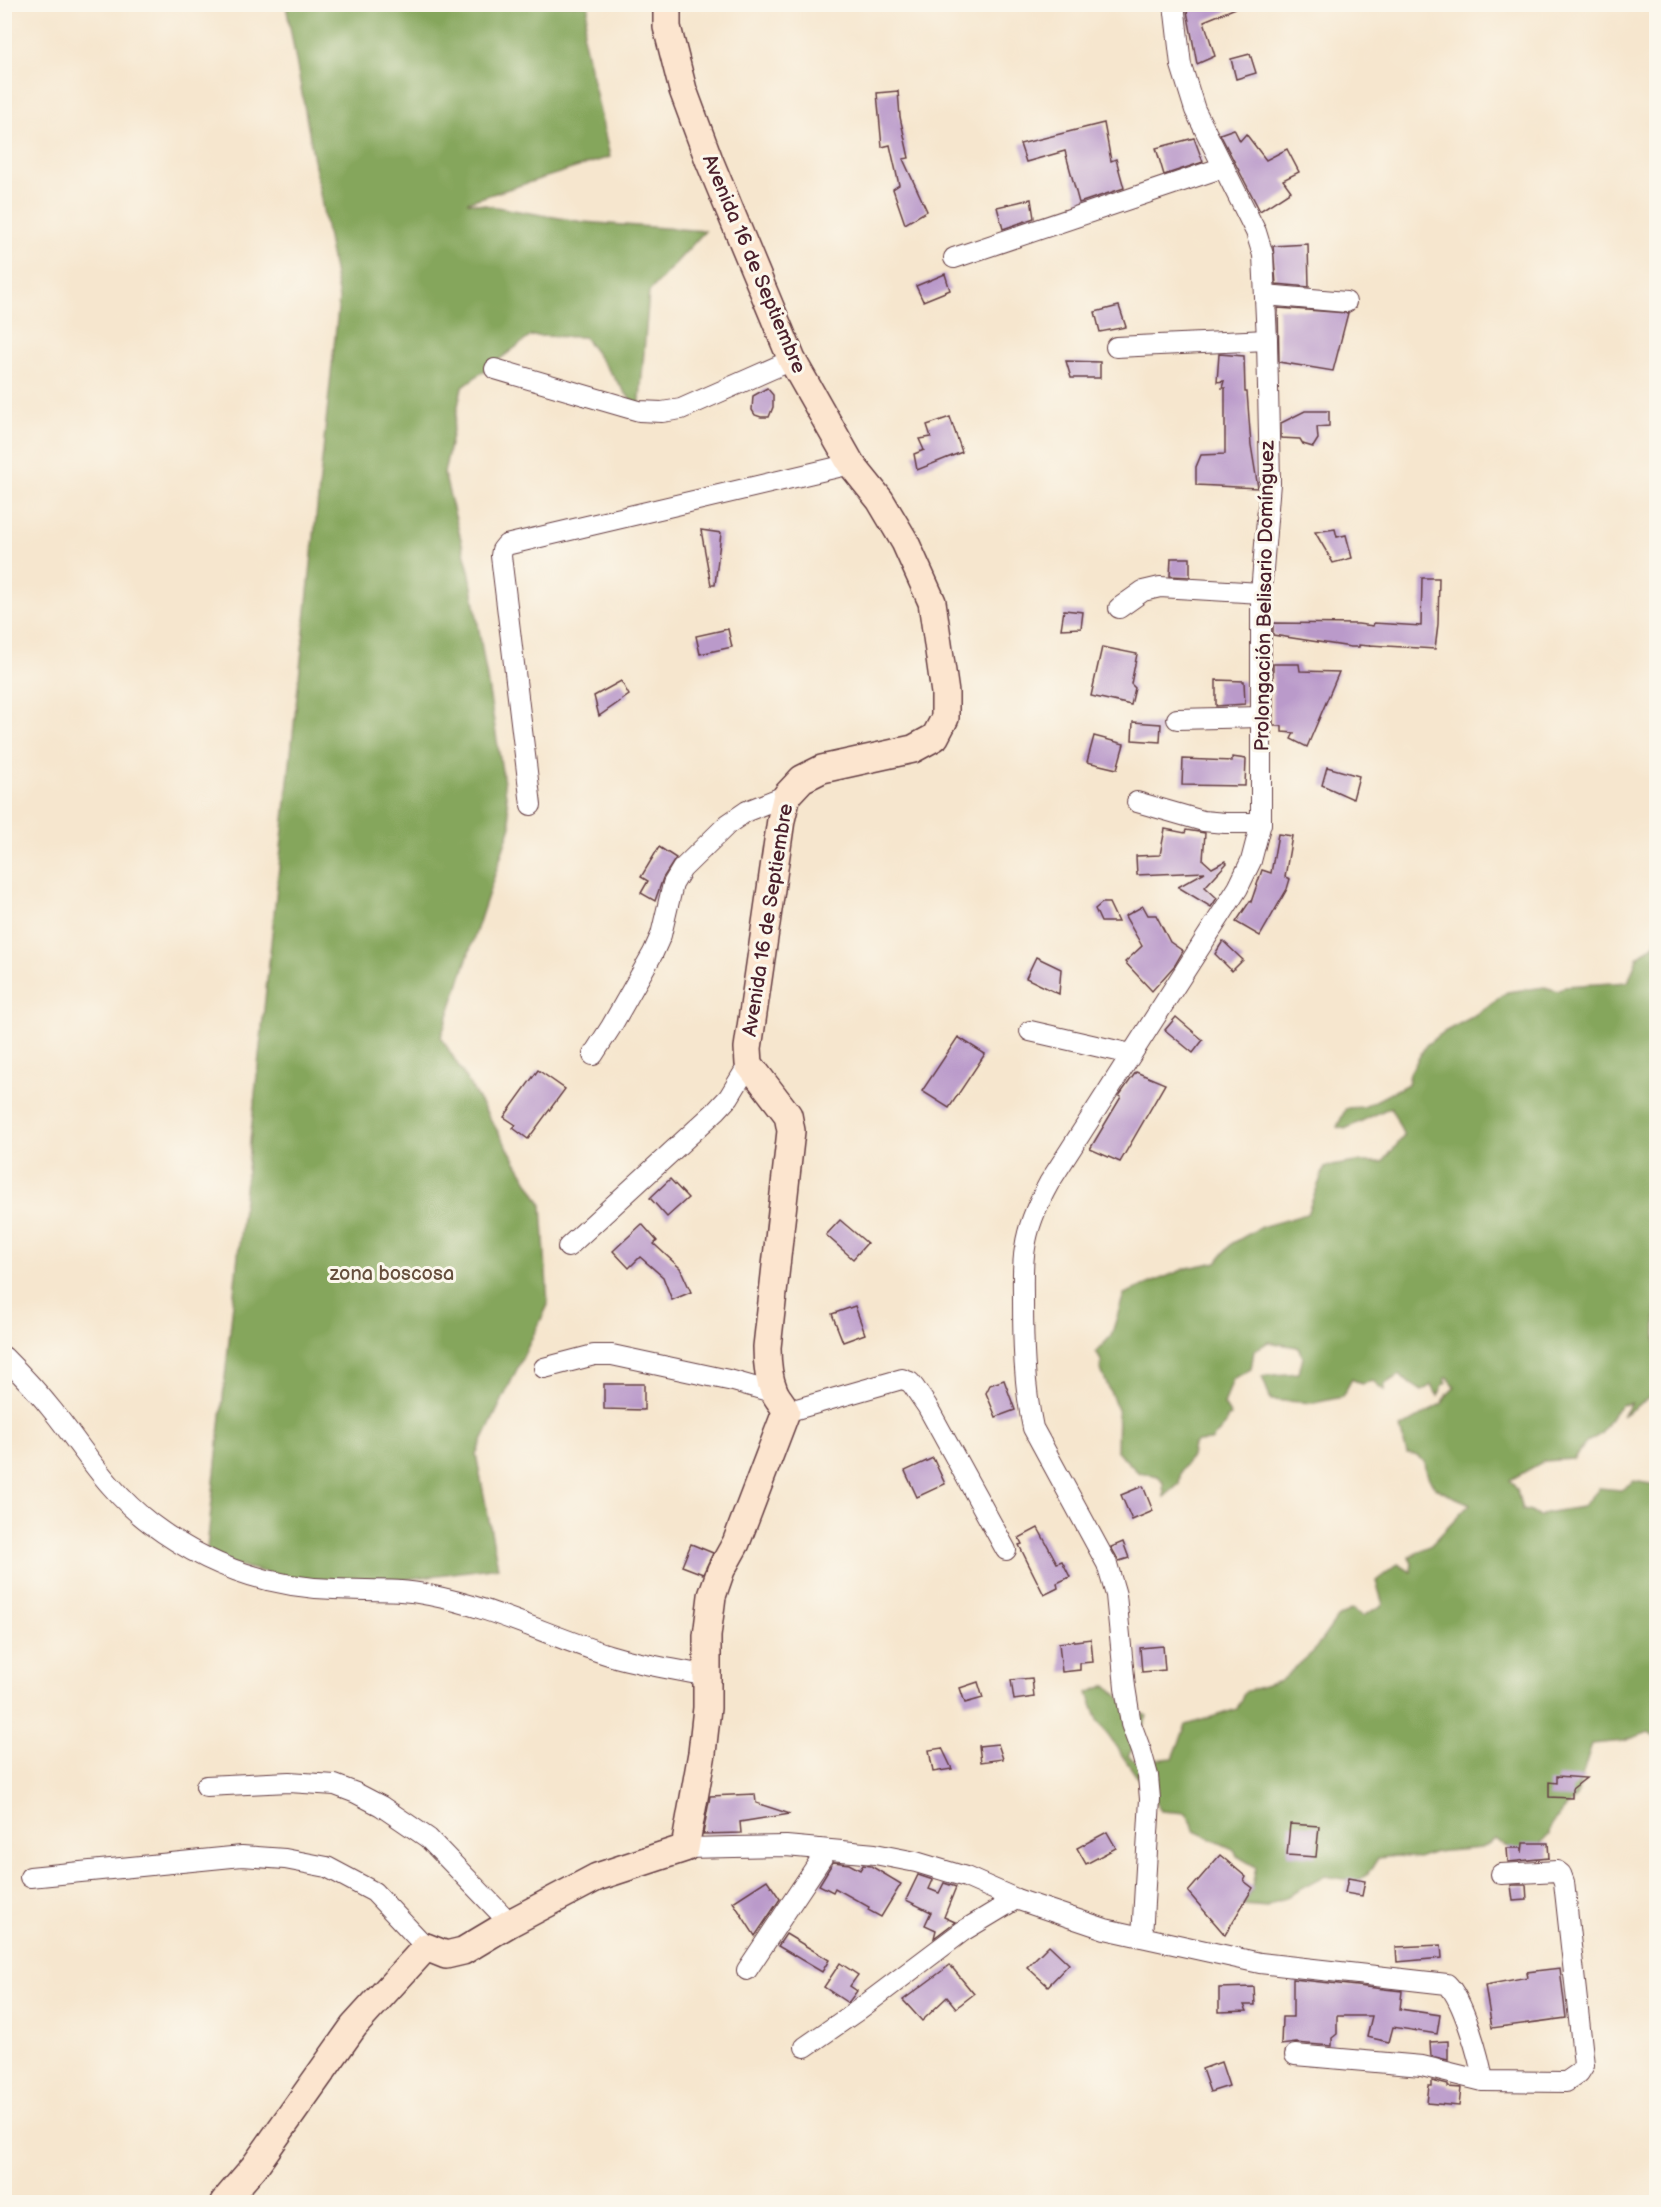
<svg xmlns="http://www.w3.org/2000/svg" width="1661" height="2207" font-family="'Balsamiq Sans',sans-serif">
<style>
.forest{fill:#85a65b;stroke:#686243;stroke-width:1.5}
.building{fill:#ba9aca}
.lines{fill:none;stroke-linecap:round;stroke-linejoin:round}
.street-casing{stroke:#643d43;stroke-width:22}
.secondary-casing{stroke:#643d43;stroke-width:30}
.street{stroke:#fff;stroke-width:20}
.secondary{stroke:#fce5cf;stroke-width:27}
.labels{text-anchor:middle;dominant-baseline:central;stroke-width:6;stroke-linejoin:round;paint-order:stroke}
.street-label{font-size:20px;fill:#4a1f2b;stroke:#fbf7ec}
.park-label{font-size:20px;fill:#664f3d;stroke:#fbf7ec}
</style>
<rect width="100%" height="100%" fill="#fbf7ec"/>
<filter id="ink" filterUnits="userSpaceOnUse"><feTurbulence type="fractalNoise" baseFrequency=".0167" numOctaves="2"/><feDisplacementMap in="SourceGraphic" scale="12" xChannelSelector="R" yChannelSelector="G"/><feConvolveMatrix kernelMatrix="1 2 1 2 8 2 1 2 1" color-interpolation-filters="sRGB"/></filter>
<filter id="wash" filterUnits="userSpaceOnUse"><feTurbulence type="fractalNoise" baseFrequency=".008" numOctaves="4" result="noise"/><feDisplacementMap in="SourceGraphic" scale="24" xChannelSelector="R" yChannelSelector="G"/><feGaussianBlur stdDeviation="1.35" result="paint"/><feColorMatrix in="noise" values="0 0 0 0 0 0 0 0 0 0 0 0 0 0 0 0 0 1.4 0 .05"/><feComposite in="paint" operator="in"/></filter>
<g filter="url(#wash)">
<rect width="100%" height="100%" fill="#f6e6ce"/>
<g class="forest">
<polygon points="286,5 589,5 583,36 610,157 467,202 583,222 705,231 649,292 639,411 584,337 531,336 462,387 444,473 470,575 511,826 441,1037 542,1205 548,1305 476,1454 498,1567 333,1589 206,1558 339,299"/>
<path d="M1656 936V1393L1622 1416 1631 1403 1621 1405 1611 1417 1601 1434 1587 1442 1573 1459 1544 1461 1510 1480 1517 1490 1522 1510 1531 1512 1539 1517 1545 1513 1582 1507 1599 1488 1621 1490 1634 1481 1656 1485V1739L1649 1732 1624 1741 1592 1744 1576 1797 1551 1824 1549 1835 1536 1848 1510 1850 1496 1839 1481 1848 1435 1852 1418 1858 1397 1856 1378 1858 1368 1874 1357 1881 1325 1876 1267 1907 1243 1905 1251 1892 1256 1867 1237 1856 1233 1849 1194 1831 1192 1823 1186 1813 1161 1811 1098 1721 1088 1693 1107 1685 1127 1705 1147 1716 1138 1740 1128 1756 1143 1766 1152 1760 1173 1758 1186 1725 1237 1709 1244 1692 1280 1681 1313 1652 1337 1618 1352 1609 1363 1616 1383 1605 1376 1581 1398 1564 1411 1572 1412 1562 1409 1557 1431 1545 1470 1504C1447 1492 1427 1493 1425 1462L1415 1455 1407 1454 1400 1428 1442 1404 1447 1395 1455 1387 1448 1377 1445 1379 1447 1383 1443 1385 1438 1396 1431 1385 1422 1391 1402 1378 1399 1375 1385 1384 1384 1390 1373 1381 1361 1384 1352 1379 1342 1397 1314 1403 1271 1400 1262 1376 1299 1373 1303 1356 1297 1347 1268 1342 1254 1351 1251 1369 1233 1379 1224 1405 1231 1416 1227 1418 1226 1424 1211 1441 1197 1442 1193 1445 1191 1456 1181 1471 1179 1484 1164 1497 1163 1483 1158 1476 1138 1472 1117 1451 1118 1410 1100 1368 1102 1362 1096 1352 1111 1336 1124 1294 1187 1268 1217 1262 1231 1244 1261 1227 1307 1214 1325 1167 1356 1162H1383L1404 1136 1391 1107 1345 1129 1337 1127 1346 1108 1364 1107 1408 1084 1410 1073 1426 1045 1444 1032 1476 1015 1507 992 1545 987 1558 991 1565 986 1628 982 1637 958 1655 943Z"/>
</g>
<g id="blocks">
<g class="building">
<polygon points="1202,4 1243,5 1204,21 1215,56 1197,64 1187,11"/>
<polygon points="1250,54 1256,73 1236,79 1231,59"/>
<polygon points="898,91 900,117 909,158 903,159 927,211 905,224 893,189 899,185 890,145 882,147 877,93"/>
<polygon points="1104,123 1111,161 1116,159 1124,188 1079,203 1065,151 1026,162 1020,144"/>
<polygon points="1234,129 1240,141 1246,134 1266,160 1287,149 1299,172 1283,180 1291,191 1260,211 1220,134"/>
<polygon points="1194,138 1203,162 1164,175 1156,148"/>
<polygon points="1031,199 1034,218 1003,229 997,207"/>
<polygon points="1308,244 1309,287 1276,284 1273,246"/>
<polygon points="945,274 950,290 923,301 916,286"/>
<polygon points="1119,306 1126,327 1100,332 1095,312"/>
<polygon points="1278,308 1348,313 1333,371 1279,362"/>
<polygon points="1219,354 1244,356 1245,392 1247,392 1251,445 1258,488 1196,485 1196,467 1201,455 1225,454 1225,388 1222,388 1224,381 1217,382"/>
<polygon points="1066,361 1100,362 1100,378 1071,378"/>
<polygon points="767,388 773,395 773,407 769,417 761,417 755,415 752,410 753,396"/>
<polygon points="1305,411 1329,411 1329,426 1317,427 1318,439 1313,447 1303,444 1300,439 1281,438 1281,423"/>
<polygon points="950,417 962,452 917,470 914,454 924,450 919,439 931,437 927,425"/>
<polygon points="1335,529 1337,537 1346,535 1352,558 1333,563 1315,532"/>
<polygon points="701,530 721,533 715,585 711,585"/>
<polygon points="1171,558 1190,558 1190,577 1170,576"/>
<polygon points="1422,578 1439,578 1438,624 1435,649 1370,645 1369,646 1359,645 1359,647 1351,647 1273,635 1273,623 1358,624 1373,626 1374,623 1421,626"/>
<polygon points="1064,610 1083,612 1081,628 1061,629"/>
<polygon points="728,629 732,647 700,654 696,636"/>
<polygon points="1102,647 1137,654 1131,684 1135,688 1131,705 1091,696"/>
<polygon points="1273,664 1299,664 1300,671 1339,672 1307,747 1291,739 1294,733 1282,732 1282,726 1273,726"/>
<polygon points="1216,680 1244,681 1245,704 1216,706"/>
<polygon points="621,681 629,695 599,716 594,696"/>
<polygon points="1133,722 1161,724 1160,742 1132,740"/>
<polygon points="1094,736 1124,744 1117,769 1087,762"/>
<polygon points="1232,757 1246,759 1245,786 1182,785 1183,759 1232,761"/>
<polygon points="1327,767 1359,776 1353,799 1322,785"/>
<polygon points="1165,829 1185,833 1186,830 1205,833 1203,860 1212,868 1225,861 1227,863 1205,887 1217,898 1211,907 1178,887 1205,872 1137,875 1136,856 1160,855"/>
<polygon points="1278,834 1292,836 1285,877 1290,879 1287,889 1260,936 1236,922 1250,901 1251,902 1262,870 1271,873"/>
<polygon points="659,847 676,858 663,878 655,901 641,893 648,881 641,877"/>
<polygon points="1102,903 1109,903 1118,922 1101,922 1095,909"/>
<polygon points="1143,906 1148,915 1156,915 1170,942 1183,951 1175,965 1152,991 1125,962 1142,946 1125,916"/>
<polygon points="1223,941 1243,960 1232,971 1215,954"/>
<polygon points="1036,957 1061,969 1059,994 1026,978"/>
<polygon points="1176,1017 1203,1040 1193,1053 1165,1030"/>
<polygon points="958,1037 985,1054 949,1108 922,1091"/>
<polygon points="538,1070 565,1089 528,1139 513,1128 516,1125 504,1117"/>
<polygon points="1136,1072 1165,1084 1120,1162 1090,1149 1121,1097 1119,1096"/>
<polygon points="670,1179 688,1198 667,1217 650,1198"/>
<polygon points="840,1220 867,1243 853,1259 826,1235"/>
<polygon points="642,1224 657,1241 654,1244 680,1268 691,1292 672,1300 663,1277 640,1257 629,1268 613,1251"/>
<polygon points="855,1306 865,1334 843,1342 832,1314"/>
<polygon points="1004,1380 1015,1410 996,1417 986,1393 990,1385"/>
<polygon points="604,1384 644,1384 644,1410 604,1409"/>
<polygon points="933,1458 945,1484 917,1497 905,1471"/>
<polygon points="1143,1486 1153,1511 1132,1520 1121,1495"/>
<polygon points="1038,1528 1057,1563 1062,1561 1070,1577 1057,1583 1058,1588 1044,1595 1019,1545 1022,1544 1019,1538"/>
<polygon points="1123,1542 1129,1558 1119,1561 1111,1547"/>
<polygon points="691,1544 713,1553 703,1574 682,1566"/>
<polygon points="1091,1639 1093,1662 1080,1663 1080,1670 1062,1672 1059,1643"/>
<polygon points="1163,1646 1165,1670 1142,1672 1140,1648"/>
<polygon points="1032,1678 1034,1697 1014,1700 1011,1680"/>
<polygon points="978,1682 983,1698 965,1703 960,1688"/>
<polygon points="998,1744 1003,1759 981,1762 979,1746"/>
<polygon points="942,1748 952,1769 933,1772 929,1750"/>
<polygon points="1557,1776 1586,1778 1572,1789 1572,1798 1549,1797 1549,1782 1557,1783"/>
<polygon points="755,1794 756,1803 790,1814 740,1822 741,1833 703,1834 710,1796"/>
<polygon points="1290,1824 1319,1826 1316,1857 1287,1855"/>
<polygon points="1107,1832 1116,1848 1086,1864 1077,1848"/>
<polygon points="1523,1843 1548,1843 1549,1858 1508,1862 1507,1848 1522,1848 1522,1854"/>
<polygon points="1220,1855 1246,1877 1244,1881 1253,1888 1225,1935 1188,1892"/>
<polygon points="833,1862 849,1864 860,1870 863,1865 871,1866 901,1884 881,1917 868,1910 869,1907 835,1888 833,1892 819,1885"/>
<polygon points="918,1875 933,1880 929,1889 939,1893 944,1883 956,1887 944,1917 955,1922 934,1938 936,1930 925,1925 931,1912 906,1900"/>
<polygon points="1348,1878 1365,1881 1362,1896 1345,1893"/>
<polygon points="767,1880 780,1899 755,1936 733,1902"/>
<polygon points="1511,1885 1526,1885 1527,1900 1513,1901"/>
<polygon points="786,1934 829,1960 822,1972 778,1946"/>
<polygon points="1049,1945 1069,1964 1048,1986 1027,1967"/>
<polygon points="1441,1945 1442,1958 1397,1962 1396,1947"/>
<polygon points="840,1963 858,1975 850,1986 857,1991 848,2003 824,1987"/>
<polygon points="950,1965 974,1994 956,2008 947,1997 922,2021 903,2000"/>
<polygon points="1560,1968 1566,2018 1492,2028 1485,1985 1528,1977 1527,1972"/>
<polygon points="1293,1979 1402,1991 1400,2009 1440,2015 1437,2034 1393,2027 1389,2042 1367,2037 1372,2016 1337,2016 1337,2034 1332,2038 1332,2046 1296,2043 1281,2045 1282,2017 1293,2017"/>
<polygon points="1254,1987 1255,2005 1244,2005 1247,2011 1219,2012 1219,1988"/>
<polygon points="1448,2041 1448,2060 1431,2056 1430,2042"/>
<polygon points="1221,2062 1229,2086 1210,2092 1202,2069"/>
<polygon points="1432,2081 1448,2085 1448,2087 1461,2088 1459,2106 1427,2103 1429,2086 1432,2086"/>
</g>
</g>
</g>
<g filter="url(#ink)">
<use href="#blocks" fill-opacity="0" stroke="#643d43" stroke-width="1.5"/>
<g class="lines">
<g class="street-casing">
<g id="street">
<polyline points="954,258 1224,167"/>
<polyline points="1265,295 1346,302"/>
<polyline points="1116,347 1267,340"/>
<polyline points="495,369 639,411 662,412 681,409 792,360"/>
<polyline points="1119,608 1143,591 1160,587 1261,593"/>
<polyline points="1177,719 1261,717"/>
<polyline points="1137,802 1203,821 1225,823 1261,823"/>
<polyline points="531,805 501,556 502,550 506,545 851,464"/>
<polyline points="1030,1031 1131,1054"/>
<polyline points="593,1055 611,1027 653,953 661,935 673,884 682,869 728,824 747,811 787,795"/>
<polyline points="568,1247 716,1111 729,1097 749,1064"/>
<path d="M4 1357C21 1374 38 1392 53 1411 85 1451 108 1491 150 1523 204 1564 267 1587 334 1589 366 1591 398 1588 429 1595 492 1607 549 1636 609 1655 641 1665 675 1669 707 1676"/>
<polyline points="544,1368 594,1355 612,1355 733,1381 775,1393"/>
<polyline points="786,1412 902,1379 910,1382 914,1387 927,1406 1006,1550"/>
<polyline points="206,1786 289,1782 335,1785 356,1793 381,1806 428,1838 510,1923"/>
<path d="M685 1848 786 1846 875 1854 916 1862 966 1877 1016 1899 1105 1929 1260 1963 1447 1984C1463 1999 1480 2059 1483 2081L1566 2082 1579 2073 1584 2065 1564 1882 1561 1874 1557 1871 1501 1874"/>
<polyline points="30,1877 242,1856 285,1859 327,1867 374,1892 426,1947"/>
<path d="M1142 1937 1150 1799 1148 1776 1141 1751 1131 1724 1125 1687 1116 1595 1107 1564 1033 1428C1024 1386 1023 1341 1023 1299 1023 1282 1022 1264 1025 1248 1028 1224 1038 1203 1049 1183L1238 888 1251 861 1261 823V593L1270 483 1267 340 1263 255 1256 232 1195 110 1181 65 1174 4"/>
<polyline points="747,1970 827,1850"/>
<polyline points="805,2047 857,2011 963,1931 1016,1899"/>
<polyline points="1295,2055 1422,2066 1483,2081"/>
</g>
</g>
<g class="secondary-casing">
<path id="secondary" d="M224 2202 254 2167 354 2026 426 1947 446 1955 463 1951 510 1923 597 1877 685 1848 702 1753 707 1708V1636L712 1596 721 1570 736 1543 786 1412C784 1404 777 1399 774 1391 768 1377 767 1362 767 1347L791 1131 788 1115 749 1064 748 1048 781 820 787 795 802 779 822 769 913 749 935 737 945 718V693L932 602 905 542 880 500 851 464 792 360 709 160 683 90 667 27V4"/>
</g>
<use href="#street" class="street"/>
<use href="#secondary" class="secondary"/>
</g>
</g>
<g class="labels">
<g class="street-label">
<text transform="translate(754 264) rotate(67)">Avenida 16 de Septiembre</text>
<text transform="translate(1265 596) rotate(-89)">Prolongación Belisario Domínguez</text>
<text transform="translate(768 920) rotate(-81)">Avenida 16 de Septiembre</text>
</g>
<g class="park-label">
<text x="392" y="1274">zona boscosa</text>
</g>
</g>
<rect width="1661" height="2207" fill="none" stroke="#fbf7ec" stroke-width="24"/>
</svg>
